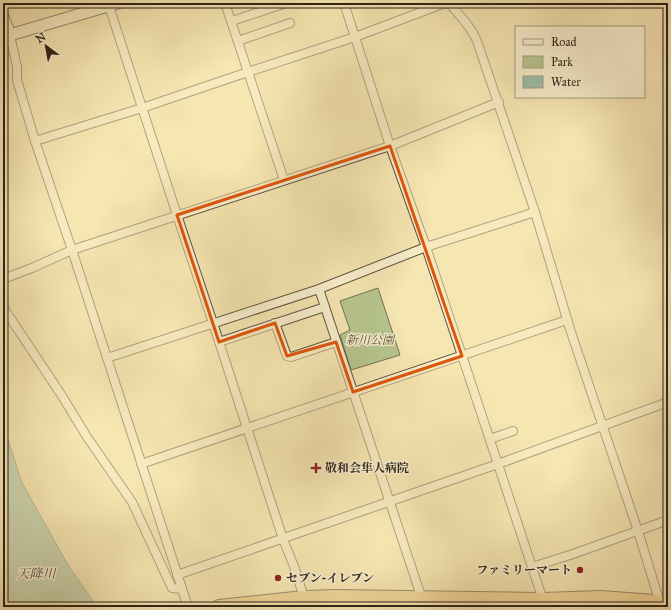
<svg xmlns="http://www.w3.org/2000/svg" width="671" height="610" font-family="'IM FELL Great Primer','Noto Serif JP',serif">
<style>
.green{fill:#b7c68f;stroke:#727354}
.water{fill:#9cc0aa;stroke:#708070}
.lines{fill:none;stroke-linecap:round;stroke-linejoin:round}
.street-casing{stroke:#5f523f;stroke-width:10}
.secondary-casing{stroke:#2d2019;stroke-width:13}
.highway-casing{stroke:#2d2019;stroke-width:16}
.street{stroke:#f8efcd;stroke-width:8}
.secondary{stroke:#f8efcd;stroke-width:11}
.highway{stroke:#eac379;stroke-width:14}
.marked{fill:none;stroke:#df560d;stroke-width:3;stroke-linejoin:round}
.poi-dot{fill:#8f2418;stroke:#f8efcd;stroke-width:1.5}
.labels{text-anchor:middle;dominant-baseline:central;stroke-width:3;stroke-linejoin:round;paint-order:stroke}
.park-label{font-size:12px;font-style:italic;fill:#56523c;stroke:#f8efcd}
.poi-label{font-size:12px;font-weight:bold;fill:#2d2019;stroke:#f8efcd;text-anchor:start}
.water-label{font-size:13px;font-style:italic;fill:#4e5044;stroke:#f8efcd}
</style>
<rect width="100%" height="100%" fill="#f5e6b2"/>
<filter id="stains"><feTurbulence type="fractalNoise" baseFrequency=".005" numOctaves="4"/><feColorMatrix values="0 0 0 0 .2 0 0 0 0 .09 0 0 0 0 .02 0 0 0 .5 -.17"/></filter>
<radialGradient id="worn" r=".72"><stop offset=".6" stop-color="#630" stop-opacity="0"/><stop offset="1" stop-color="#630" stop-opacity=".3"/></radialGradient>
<polygon class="green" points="378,288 400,355 351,370 340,335 350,330 340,301"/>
<polygon class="water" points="3,424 22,483 68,565 97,607 5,607 3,603"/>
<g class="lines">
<g class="street-casing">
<g id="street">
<polyline points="108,3 177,215 213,323 283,539 295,569 304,598"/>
<polyline points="225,3 284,180"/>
<polyline points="344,3 390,146 426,247 532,567 543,600"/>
<path d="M449 3C459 15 471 26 477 41L535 212 570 329 638 531 660 603"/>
<polyline points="232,21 286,3"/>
<polyline points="10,35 17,67 17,80 35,141 72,250 188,607"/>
<polyline points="238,41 290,23"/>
<polyline points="35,141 142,108 248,72 355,37 445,3"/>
<polyline points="3,279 32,268 72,250 390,146 499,102"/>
<polyline points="319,289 422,599"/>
<polyline points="3,307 62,396 87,437 132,502 172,588 182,589"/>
<polyline points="275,323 287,356 291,357 336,342"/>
<polyline points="219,342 325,307"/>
<polyline points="107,358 319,289 426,247 535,212"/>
<polyline points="490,439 513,431"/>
<polyline points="141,464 567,320"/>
<polyline points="532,567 573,554 668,520"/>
<polyline points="177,575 498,464 668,402"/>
<path d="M357 607C369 603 382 603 394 607"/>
<polyline points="423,607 448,605"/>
</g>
</g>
<g class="secondary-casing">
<g id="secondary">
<polyline points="3,17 10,35"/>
<polyline points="3,37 118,3"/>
</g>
</g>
<g class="highway-casing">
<polyline id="highway" points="219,607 304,598 335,597 543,600 601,598 668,603"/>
</g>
<use href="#street" class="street"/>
<use href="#secondary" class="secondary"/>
<use href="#highway" class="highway"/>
</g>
<path d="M0 0H671V610H0ZM390 146 462 356 353 392 336 342 287 356 275 323 219 342 177 215Z" fill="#f5e6b2" fill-opacity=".55" fill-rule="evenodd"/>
<path class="marked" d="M390 146 462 356 353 392 336 342 287 356 275 323 219 342 177 215Z"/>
<g class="poi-dot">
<path d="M314 462h4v4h4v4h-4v4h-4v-4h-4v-4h4z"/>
<circle cx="580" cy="570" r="4"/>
<circle cx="278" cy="578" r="4"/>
</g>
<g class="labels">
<g class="park-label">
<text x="370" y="340">新川公園</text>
</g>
<g class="poi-label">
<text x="325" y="468">敬和会隼人病院</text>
<text x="572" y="570" text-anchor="end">ファミリーマート</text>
<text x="286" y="578">セブン-イレブン</text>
</g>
<g class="water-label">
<text x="36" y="574">天降川</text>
</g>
</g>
<rect width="671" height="610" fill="none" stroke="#f5e6b2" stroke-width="16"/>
<rect x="4" y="4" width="663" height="602" fill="none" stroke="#2d2019" stroke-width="2"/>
<rect x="8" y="8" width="655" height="594" fill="none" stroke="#2d2019"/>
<rect x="515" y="26" width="130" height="72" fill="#f8efcd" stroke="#a79c85"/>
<rect x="523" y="39" width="20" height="6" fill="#f8efcd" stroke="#a79c85"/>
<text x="551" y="46" font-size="12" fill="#2d2019">Road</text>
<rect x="523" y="56" width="20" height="12" fill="#b7c68f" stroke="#a79c85"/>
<text x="551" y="66" font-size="12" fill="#2d2019">Park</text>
<rect x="523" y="76" width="20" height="12" fill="#9cc0aa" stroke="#a79c85"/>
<text x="551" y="86" font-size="12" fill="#2d2019">Water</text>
<g transform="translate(46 46) rotate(328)" stroke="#f8efcd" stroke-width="3" paint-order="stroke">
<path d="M0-3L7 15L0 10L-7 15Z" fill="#2d2019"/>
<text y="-6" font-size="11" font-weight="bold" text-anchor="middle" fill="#2d2019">N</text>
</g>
<rect width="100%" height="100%" filter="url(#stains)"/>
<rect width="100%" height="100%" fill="url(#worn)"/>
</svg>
